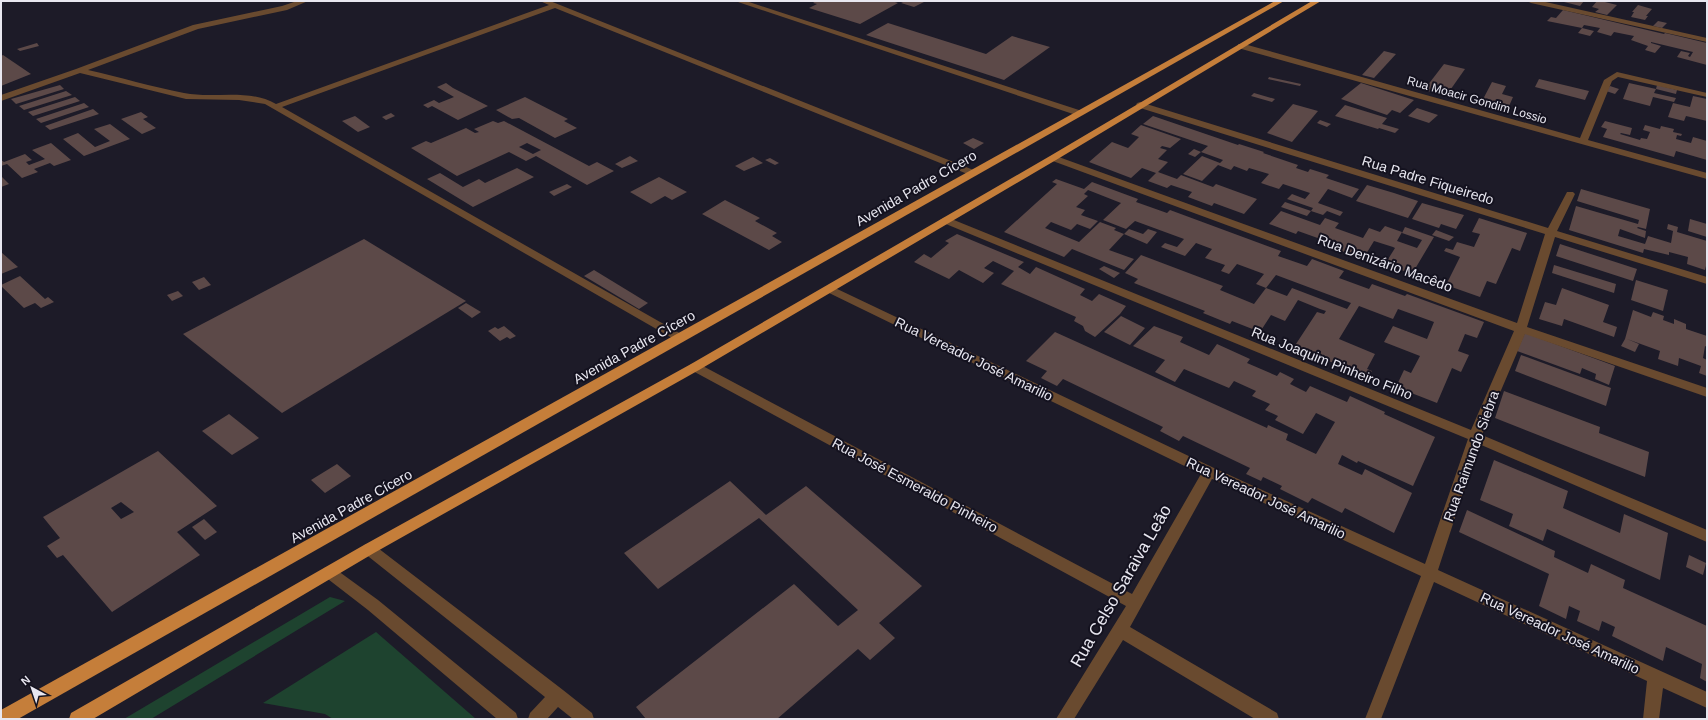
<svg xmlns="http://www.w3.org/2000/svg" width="1708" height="720" font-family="Helvetica,sans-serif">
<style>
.green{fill:#1e432f}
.building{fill:#5c4948;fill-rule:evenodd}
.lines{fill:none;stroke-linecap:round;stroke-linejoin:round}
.minor{fill:#694a2f;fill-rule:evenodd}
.trunk{fill:#c57e3a;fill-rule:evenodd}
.labels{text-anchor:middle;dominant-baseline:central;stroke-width:4;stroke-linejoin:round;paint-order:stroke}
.far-street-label{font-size:12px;fill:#e8e7f0;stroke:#14121f}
.street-label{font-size:14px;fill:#e8e7f0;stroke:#14121f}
.near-street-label{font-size:17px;fill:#e8e7f0;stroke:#14121f}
</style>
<rect width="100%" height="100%" fill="#1d1b28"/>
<g class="green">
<polygon points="330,597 345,601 151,719 124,719"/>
<polygon points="376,632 476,719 333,719 325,714 263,703"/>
</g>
<g class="building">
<polygon points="816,1 892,1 898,3 860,24 809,8 817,4 813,3"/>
<polygon points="905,1 926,1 914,7 901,3"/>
<polygon points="1565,1 1584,1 1580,6 1564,2"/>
<polygon points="1597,1 1601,1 1617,5 1607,15 1595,12 1599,9 1592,7"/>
<polygon points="1638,5 1652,9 1646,16 1648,16 1645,20 1631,17 1634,12 1632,12"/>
<polygon points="1563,10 1664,34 1665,33 1707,43 1707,65 1677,57 1681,51 1690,53 1688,56 1690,57 1693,52 1651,42 1651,43 1661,46 1655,53 1645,50 1648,46 1631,40 1634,36 1614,32 1611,36 1597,32 1600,28 1584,25 1582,28 1547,21 1551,17 1556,18"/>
<polygon points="1658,21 1667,23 1662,28 1653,26"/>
<polygon points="888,23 986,54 1012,36 1050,47 1004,80 866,35"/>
<polygon points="1582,28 1594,31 1590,36 1578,33"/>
<polygon points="37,43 39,46 20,51 17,49"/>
<polygon points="1384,51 1396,54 1374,78 1362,75"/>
<polygon points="3,55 31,74 1,86 1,56"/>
<polygon points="1444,64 1465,69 1446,96 1424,90"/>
<polygon points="1269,77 1301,84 1300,86 1268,79"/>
<polygon points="1539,79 1589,91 1585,100 1535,87"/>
<polygon points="1492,82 1506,86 1502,94 1513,97 1506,113 1495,110 1496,107 1481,103"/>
<polygon points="446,83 453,88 488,106 458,120 432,106 428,108 423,105 434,100 439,103 454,97 437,87"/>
<polygon points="1361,83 1414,100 1400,113 1392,110 1387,115 1341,99"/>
<polygon points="1629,83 1656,89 1654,93 1676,98 1674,102 1653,97 1650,106 1623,99"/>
<polygon points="60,85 64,89 16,104 11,99"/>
<polygon points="1657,85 1677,90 1676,94 1656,89"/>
<polygon points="1610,86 1619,89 1615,94 1606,91"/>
<polygon points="66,91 72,95 24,110 19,106"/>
<polygon points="1254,93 1275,99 1272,102 1251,96"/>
<polygon points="1693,96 1707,99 1707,121 1686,116 1684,121 1668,117 1673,103 1690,107"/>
<polygon points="75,97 80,101 33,116 28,112"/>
<polygon points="525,97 568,119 564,121 577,128 555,138 519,118 512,119 496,110"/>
<polygon points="84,103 89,107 41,123 36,119"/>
<polygon points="1293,104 1318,111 1292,142 1267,133"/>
<polygon points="1345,105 1387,118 1382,124 1399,129 1395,133 1379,128 1378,129 1335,116"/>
<polygon points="1417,108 1438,115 1429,123 1408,116"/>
<polygon points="93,109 99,114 50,130 45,126"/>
<polygon points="141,112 148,117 143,119 156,128 142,134 121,119"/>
<polygon points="391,113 395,116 386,120 382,117"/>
<polygon points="355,116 370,127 358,132 342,121"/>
<polygon points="1153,116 1238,145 1239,144 1264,152 1263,153 1298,165 1296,168 1308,172 1310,169 1329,175 1326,178 1359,189 1352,198 1328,189 1318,203 1343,212 1340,216 1327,211 1323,215 1311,211 1313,208 1287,199 1292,194 1305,199 1310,193 1283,184 1279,189 1261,183 1269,174 1249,168 1247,171 1234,166 1231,170 1218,165 1202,181 1183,174 1202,156 1220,163 1223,160 1201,152 1208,146 1143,124"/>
<polygon points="1320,120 1331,124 1327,127 1317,123"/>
<path d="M493 121 498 123 504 121 589 166 597 162 614 171 587 185 536 156 526 161 509 152 457 176 411 148 426 141 431 143 466 128 475 133 479 132 474 129ZM527 143 541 150 533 154 519 147Z"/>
<polygon points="1605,121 1632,128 1630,135 1621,133 1620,134 1640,140 1641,138 1647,139 1650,132 1643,130 1645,125 1660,129 1661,126 1674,129 1673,132 1682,134 1681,136 1677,135 1676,139 1691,143 1693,137 1707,141 1707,160 1676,151 1674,157 1603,137 1607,129 1601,127"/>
<polygon points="110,124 130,139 84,156 63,139 78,133 95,147 110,141 94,129"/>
<polygon points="1141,125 1181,139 1170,148 1162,146 1160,148 1167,150 1158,159 1168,162 1158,172 1177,179 1181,175 1213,187 1216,184 1257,199 1244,214 1214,203 1212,206 1188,197 1192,192 1171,185 1167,188 1148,181 1156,173 1142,168 1131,178 1089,162 1112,142 1128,148 1139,137 1131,134"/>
<polygon points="973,138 984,143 974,149 963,143"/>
<polygon points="51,143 71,160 54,166 50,163 34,169 38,172 22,178 7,164 1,166 1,160 4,162 25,154 32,160 26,162 29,165 45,159 32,150"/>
<polygon points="1194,149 1201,152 1195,157 1188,154"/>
<polygon points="630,156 638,161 622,168 615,164"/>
<polygon points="753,157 763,163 744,171 735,166"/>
<polygon points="770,158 779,163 775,165 765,160"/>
<polygon points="517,168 534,177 473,207 427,179 440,173 463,187 479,179 485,183"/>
<polygon points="1,176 9,184 1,187"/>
<polygon points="659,177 687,192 672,200 665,196 651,204 630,192"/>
<polygon points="1056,179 1084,189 1092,182 1138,199 1136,202 1167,213 1170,210 1281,251 1278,256 1307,266 1312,259 1344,271 1339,278 1369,289 1372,284 1405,296 1407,294 1484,322 1477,338 1465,334 1458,351 1469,355 1461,372 1452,368 1437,403 1396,387 1404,370 1411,373 1420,356 1384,342 1393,326 1427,339 1434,322 1398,309 1393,319 1359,306 1339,339 1375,354 1367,369 1372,371 1368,377 1294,347 1317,312 1324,314 1326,311 1320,309 1298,300 1285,321 1271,315 1260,332 1232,321 1230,324 1203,313 1205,311 1134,283 1138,279 1125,273 1141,255 1223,286 1220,290 1254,304 1266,288 1287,296 1292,288 1347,309 1351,303 1276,275 1266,288 1256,284 1264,274 1237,264 1229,274 1221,271 1225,265 1205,258 1212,249 1196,243 1185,256 1161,247 1165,243 1177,247 1184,239 1135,221 1126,229 1103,220 1121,203 1088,190 1084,194 1088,196 1076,207 1085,210 1081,215 1098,221 1090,229 1077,224 1071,230 1051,222 1045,228 1079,242 1100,222 1116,228 1114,230 1124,234 1129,229 1143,234 1148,229 1157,232 1147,244 1124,234 1109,250 1134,259 1124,270 1072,249 1064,257 1004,232 1057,184 1052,182"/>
<polygon points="567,184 572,187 554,196 549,192"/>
<polygon points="1367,185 1394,193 1418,201 1408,218 1356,201"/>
<polygon points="1581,189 1650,209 1646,229 1638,227 1637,228 1646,231 1645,238 1620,229 1618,236 1645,244 1648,236 1671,243 1673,231 1667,229 1668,224 1678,227 1677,232 1707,241 1707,262 1705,270 1687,264 1688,257 1669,252 1669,255 1644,249 1643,253 1569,230 1576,206 1638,224 1639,220 1577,201"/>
<polygon points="725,200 760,218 755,221 777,233 772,236 782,242 769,250 702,214"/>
<polygon points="1285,202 1311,211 1307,216 1281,207"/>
<polygon points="1422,203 1464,215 1456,229 1441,224 1439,228 1412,219"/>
<polygon points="1281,211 1320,225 1325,218 1339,223 1335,228 1363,238 1369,228 1380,232 1385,226 1402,232 1397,241 1417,248 1422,240 1402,233 1405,227 1434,237 1412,274 1385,264 1395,248 1393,247 1374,241 1363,259 1323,244 1326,241 1298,231 1296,234 1269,224"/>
<polygon points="1479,218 1527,233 1520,251 1512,248 1496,284 1487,281 1480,297 1446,285 1460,257 1444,251 1446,248 1453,250 1457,242 1474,247 1480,234 1472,232"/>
<polygon points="1690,219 1707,224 1707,237 1688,231"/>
<polygon points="1436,230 1454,237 1449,241 1432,235"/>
<polygon points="957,234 1024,262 1018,267 1030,274 1036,267 1085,289 1080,295 1092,301 1099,294 1126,306 1120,314 1095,337 1085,331 1083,326 1074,321 1076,317 1001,284 1014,271 993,261 984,268 994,273 983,283 959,270 949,279 914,262 924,254 931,258 949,243 945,241"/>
<polygon points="364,239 466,301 282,413 183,334"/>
<polygon points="1560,244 1637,269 1633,281 1556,256"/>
<polygon points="1,252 18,267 1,274"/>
<polygon points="1554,265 1616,284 1614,293 1552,273"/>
<polygon points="1104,266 1120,273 1114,278 1099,269"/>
<polygon points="594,270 635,295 648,303 639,309 584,276"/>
<polygon points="20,276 45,299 48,297 54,302 41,308 35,303 24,308 1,286 1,285"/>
<polygon points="204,277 211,285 199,290 192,282"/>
<polygon points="1636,280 1668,290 1663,311 1631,300"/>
<polygon points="1562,288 1609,305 1603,322 1617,327 1614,337 1564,319 1562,326 1539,319 1545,302 1556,305"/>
<polygon points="178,291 183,296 172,301 167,295"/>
<polygon points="466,303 481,312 472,318 458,308"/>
<polygon points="1633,310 1651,317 1653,312 1664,316 1663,320 1674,324 1674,319 1686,324 1686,329 1707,336 1707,347 1705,346 1703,358 1707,360 1707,376 1699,373 1701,366 1679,358 1678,366 1658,359 1660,351 1627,339 1639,344 1635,352 1621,346 1625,339"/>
<polygon points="1121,316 1145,328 1130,345 1104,332"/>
<polygon points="504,326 516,336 510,339 507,337 500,341 488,331 495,327 498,329"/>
<polygon points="1154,326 1183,337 1180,342 1209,355 1217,344 1250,359 1247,363 1277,376 1280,372 1294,379 1290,384 1306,392 1310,386 1347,402 1350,396 1385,412 1384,414 1435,437 1413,486 1358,461 1357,463 1342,455 1338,464 1362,475 1365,469 1412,493 1394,533 1345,508 1342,513 1312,498 1308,503 1280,489 1282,486 1263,477 1261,481 1246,474 1250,468 1183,436 1179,441 1160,431 1163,427 1063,379 1057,386 1041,378 1047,371 1026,361 1055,332 1267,428 1268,425 1288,434 1286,440 1316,454 1335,422 1316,413 1303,434 1275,420 1278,416 1265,410 1270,404 1252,396 1256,391 1234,381 1229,388 1184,369 1175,382 1155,372 1165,360 1133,346"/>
<polygon points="1525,333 1615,366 1609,385 1595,379 1596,374 1582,368 1580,374 1517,351"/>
<polygon points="1521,355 1611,388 1606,406 1515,371"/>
<polygon points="1504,391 1600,427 1599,433 1649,452 1645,477 1495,418"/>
<polygon points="229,414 259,438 232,455 202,431"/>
<path d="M158 451 217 506 177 532 200 555 112 612 63 555 57 558 47 546 60 538 43 517ZM121 502 134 512 121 519 111 508Z"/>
<polygon points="1494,460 1568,491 1563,508 1620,533 1624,514 1668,533 1660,580 1547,529 1543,541 1509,526 1513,514 1480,500"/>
<polygon points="337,464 351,476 325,493 311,480"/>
<polygon points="730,481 766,515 806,486 922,586 879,623 895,638 870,660 858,649 777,719 646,719 636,707 794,584 838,626 858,610 759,518 658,589 624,553"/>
<polygon points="1467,510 1555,551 1554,557 1588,573 1591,564 1625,580 1623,588 1707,626 1707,682 1700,678 1702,664 1666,647 1663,661 1612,636 1615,627 1602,621 1599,631 1577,621 1580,611 1569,606 1566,619 1539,606 1549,574 1459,532"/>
<polygon points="204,519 217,532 205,540 192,527"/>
<polygon points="1689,555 1706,563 1703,575 1686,567"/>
</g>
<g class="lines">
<g class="minor">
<path d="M297 1H308L287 10 198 29 88 70C120 77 152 87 184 93 214 99 248 88 276 104L549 5 540 1H550L976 171 978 173 976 175H970L555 8 282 107 683 335 685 338 683 341 679 342 265 104 239 100 186 99 80 73 1 101V95L76 69 193 25 282 6Z"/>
<polygon points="735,1 746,1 1082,111 1083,113 1079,116 1076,115"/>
<polygon points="1527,1 1541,1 1707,38 1707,42 1531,3"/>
<polygon points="1238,44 1244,44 1580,138 1604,80 1617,72 1707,93 1707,97 1618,77 1612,81 1588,140 1707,173 1707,179 1238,48"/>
<polygon points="1140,102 1548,228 1567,192 1573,192 1575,194 1557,231 1707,277 1707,284 1555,237 1527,327 1707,388 1707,397 1525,334 1482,435 1707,530 1707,542 1479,444 1438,570 1707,692 1707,708 1663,688 1659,719 1643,719 1647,681 1434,582 1381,719 1365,719 1421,576 1212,479 1130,627 1277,713 1279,719 1255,719 1123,640 1074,719 1056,719 1126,606 691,370 689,367 691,364 695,363 699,364 1132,594 1201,474 825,291 823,289 825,287 833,287 1214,468 1425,564 1468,439 941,222 940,220 945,217 949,218 1471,430 1514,331 1050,160 1048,158 1053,155 1056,156 1517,323 1545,234 1137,107 1136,105 1137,103"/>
<polygon points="369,543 374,545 563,690 592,713 594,719 573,719 558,707 547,719 528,719 530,713 545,697 364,553 362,549 364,545"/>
<polygon points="329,566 334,568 378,600 516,713 518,719 497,719 368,610 324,576 322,572 324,568"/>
</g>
<g class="trunk">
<polygon points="1275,1 1284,1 18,719 1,719 1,710"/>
<polygon points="1312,1 1321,1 1056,160 699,370 374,553 93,719 69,719 71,713 364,545 691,364 1050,156"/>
</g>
</g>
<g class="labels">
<g class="far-street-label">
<text transform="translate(1477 100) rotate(16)">Rua Moacir Gondim Lossio</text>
</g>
<g class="street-label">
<text transform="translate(1428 180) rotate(17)">Rua Padre Fiqueiredo</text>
<text transform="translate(916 188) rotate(-30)">Avenida Padre Cícero</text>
<text transform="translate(1385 263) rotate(20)">Rua Denizário Macêdo</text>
<text transform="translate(634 347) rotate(-29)">Avenida Padre Cícero</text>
<text transform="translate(974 359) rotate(26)">Rua Vereador José Amarilio</text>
<text transform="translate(1332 363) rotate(22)">Rua Joaquim Pinheiro Filho</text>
<text transform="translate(1471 456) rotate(-70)">Rua Raimundo Siebra</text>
<text transform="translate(915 485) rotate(28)">Rua José Esmeraldo Pinheiro</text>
<text transform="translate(1266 498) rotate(25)">Rua Vereador José Amarilio</text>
<text transform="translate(351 506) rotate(-29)">Avenida Padre Cícero</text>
<text transform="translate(1560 633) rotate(25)">Rua Vereador José Amarilio</text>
</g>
<g class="near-street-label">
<text transform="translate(1121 586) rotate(-60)">Rua Celso Saraiva Leão</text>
</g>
</g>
<rect width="1708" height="720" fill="none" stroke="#e8e7f0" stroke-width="4"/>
<g transform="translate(32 688) rotate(320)" stroke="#14121f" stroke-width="3" paint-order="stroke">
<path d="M0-3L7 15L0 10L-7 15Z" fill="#e8e7f0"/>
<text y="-6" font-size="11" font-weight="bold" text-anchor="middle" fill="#e8e7f0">N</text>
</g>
</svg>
